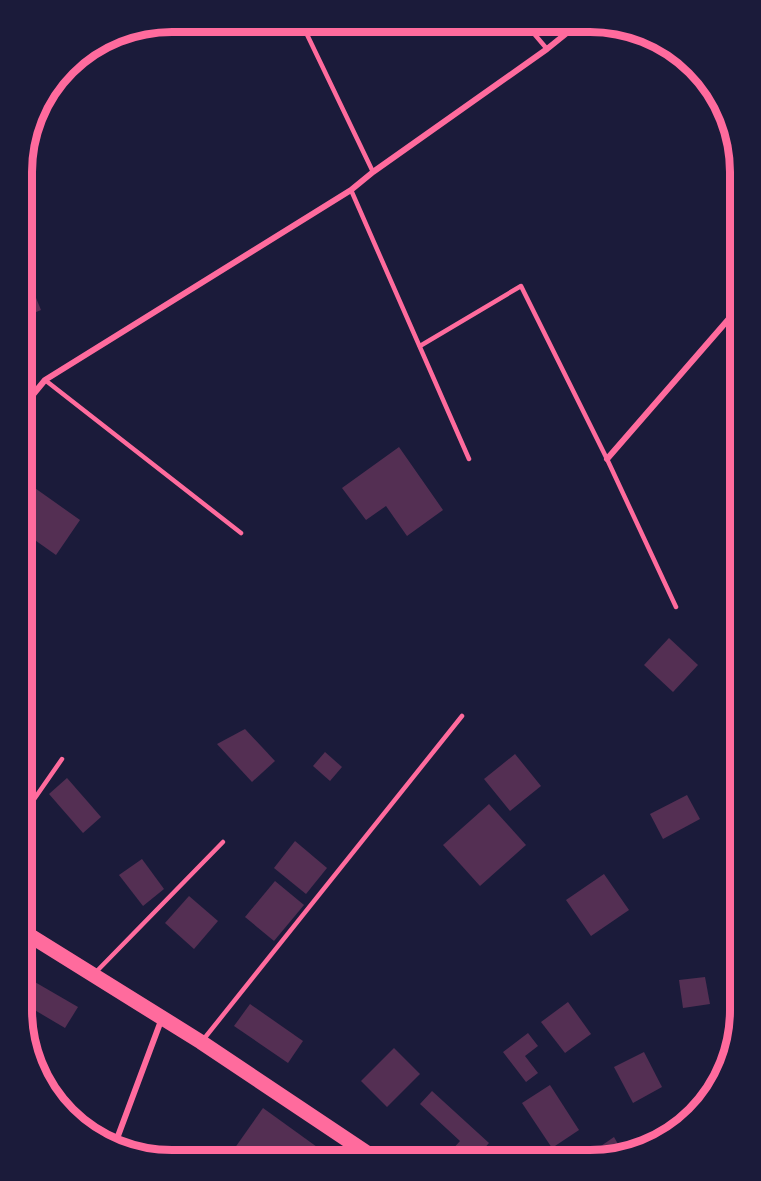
<svg xmlns="http://www.w3.org/2000/svg" width="761" height="1181" font-family="Overpass,sans-serif">
<style>
.building{fill:#542f53}
.lines{fill:none;stroke-linecap:round;stroke-linejoin:round}
.service{stroke:#ff6b9d;stroke-width:4.5}
.minor{stroke:#ff6b9d;stroke-width:6}
.trunk{stroke:#ff6b9d;stroke-width:15}
.rim{fill:none;stroke:#ff6b9d;stroke-width:8}
</style>
<rect width="100%" height="100%" fill="#1b1b3a"/>
<g class="building">
<polygon points="22,264 41,310 22,318"/>
<polygon points="399,447 443,510 407,536 386,506 366,520 342,488"/>
<polygon points="32,486 80,520 56,555 22,531 22,501"/>
<polygon points="669,638 698,665 673,692 644,665"/>
<polygon points="245,729 275,761 252,782 217,744"/>
<polygon points="325,752 342,767 330,781 313,766"/>
<polygon points="515,754 541,786 510,811 484,779"/>
<polygon points="67,778 101,817 83,833 49,794"/>
<polygon points="687,795 700,819 663,839 650,814"/>
<polygon points="489,804 526,845 480,886 443,845"/>
<polygon points="295,841 327,868 306,894 274,868"/>
<polygon points="142,859 164,889 143,906 119,875"/>
<polygon points="604,874 629,910 591,936 566,900"/>
<polygon points="275,881 304,905 274,941 245,917"/>
<polygon points="189,896 218,921 194,949 165,923"/>
<polygon points="21,974 78,1007 65,1028 21,1002"/>
<polygon points="705,977 710,1004 683,1008 679,980"/>
<polygon points="568,1002 591,1034 565,1053 541,1022"/>
<polygon points="250,1004 303,1041 288,1063 234,1026"/>
<polygon points="528,1033 538,1046 525,1056 538,1073 526,1082 503,1052"/>
<polygon points="394,1048 420,1074 387,1107 361,1081"/>
<polygon points="644,1052 662,1087 633,1103 614,1067"/>
<polygon points="550,1085 579,1130 552,1148 522,1103"/>
<polygon points="432,1091 489,1143 474,1160 443,1160 460,1141 420,1104"/>
<polygon points="263,1108 324,1152 318,1159 227,1159"/>
<polygon points="614,1137 623,1153 604,1157 598,1148"/>
</g>
<g class="lines">
<g class="service">
<polyline points="301,22 373,172"/>
<polyline points="525,23 547,49"/>
<polyline points="351,190 469,459"/>
<polyline points="420,346 521,286 607,459 676,607"/>
<polyline points="45,380 241,533"/>
<polyline points="21,818 62,759"/>
<polyline points="95,973 223,842"/>
<polyline points="203,1040 462,716"/>
</g>
<g class="minor">
<polyline points="22,408 45,380 351,190 373,172 547,49 578,24"/>
<polyline points="607,459 740,306"/>
<polyline points="115,1144 162,1018"/>
</g>
<polyline class="trunk" points="21,930 201,1042 376,1159"/>
</g>
<path d="M0 0H761V1181H0ZM172 32H590A140 140 0 0 1 730 172V1010A140 140 0 0 1 590 1150H172A140 140 0 0 1 32 1010V172A140 140 0 0 1 172 32Z" fill="#1b1b3a" fill-rule="evenodd"/>
<path class="rim" d="M172 32H590A140 140 0 0 1 730 172V1010A140 140 0 0 1 590 1150H172A140 140 0 0 1 32 1010V172A140 140 0 0 1 172 32Z"/>
</svg>
